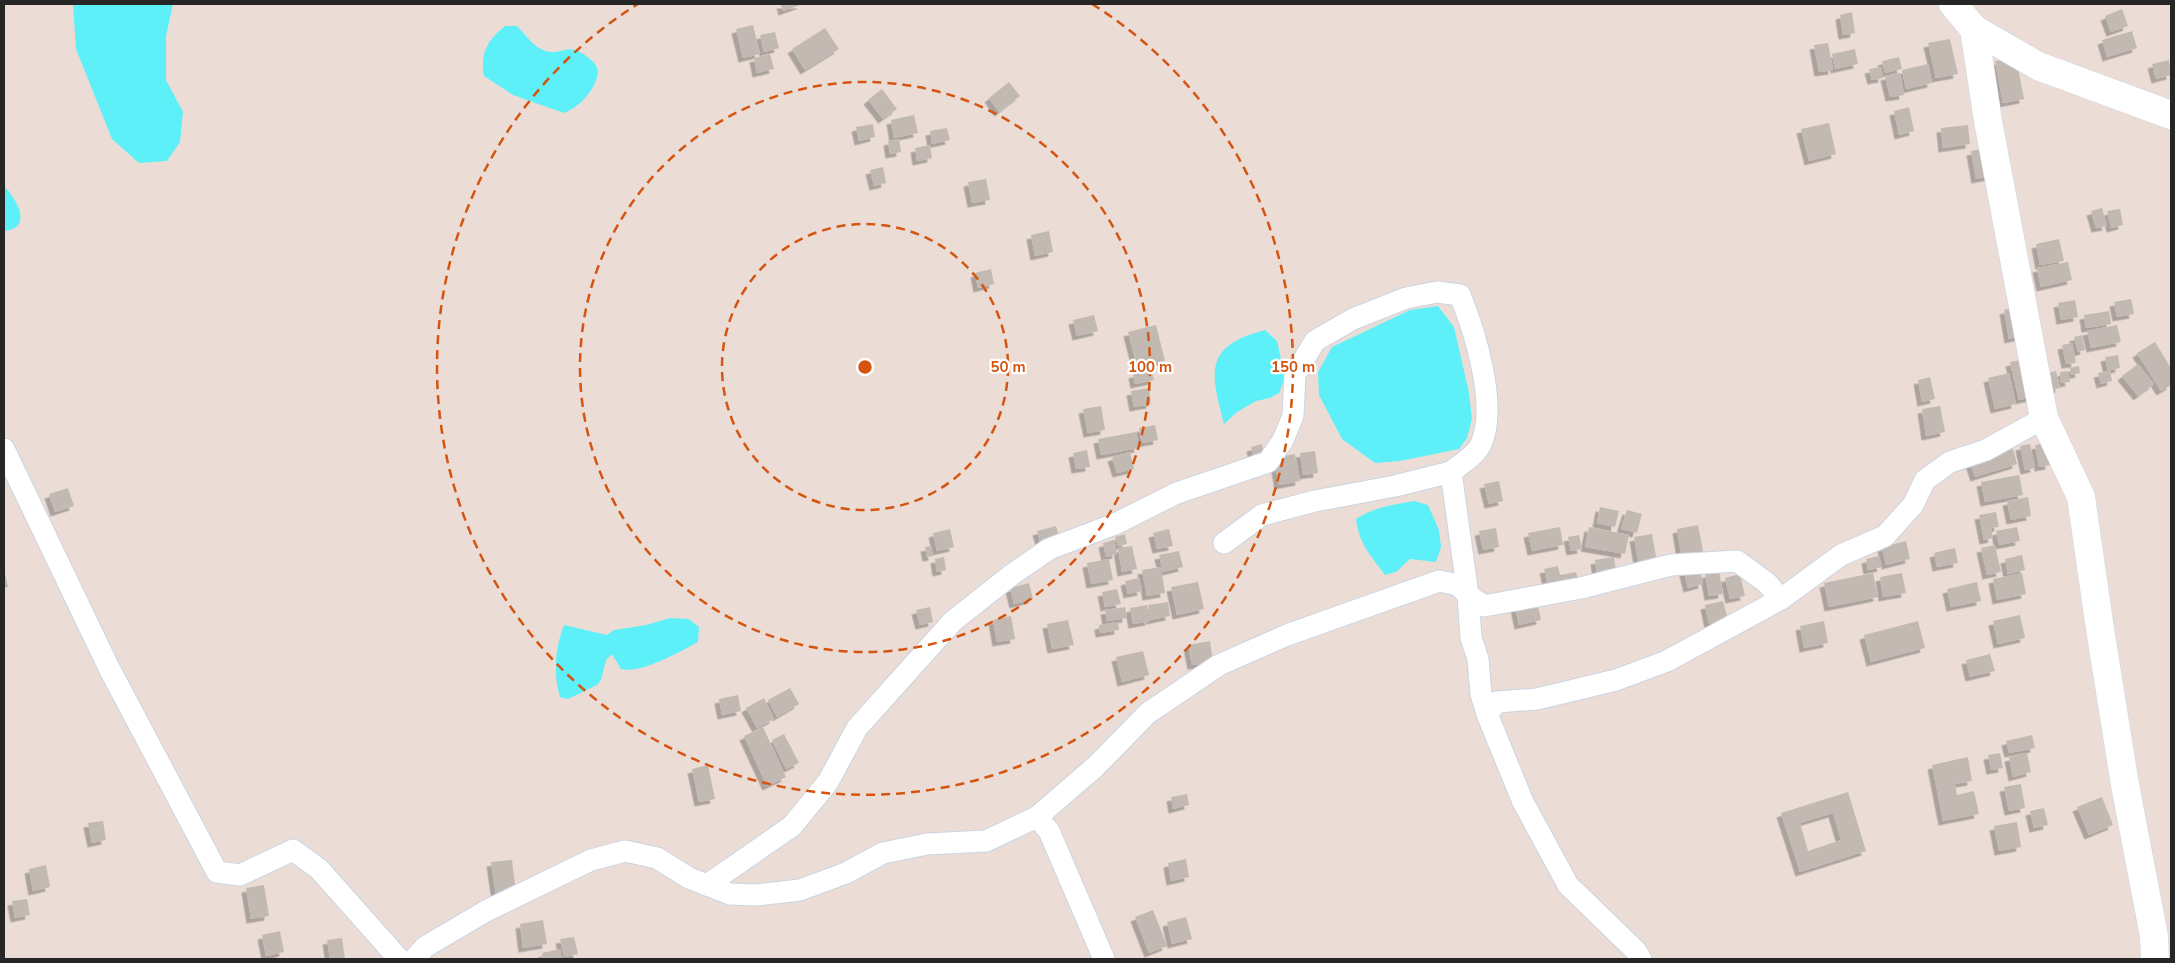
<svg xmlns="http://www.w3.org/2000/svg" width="2175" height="963" font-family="'Nunito Sans',sans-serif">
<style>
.water{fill:#5ef0f8}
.building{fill:#c2b9b2;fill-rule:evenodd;filter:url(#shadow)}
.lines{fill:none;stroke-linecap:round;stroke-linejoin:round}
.minor-casing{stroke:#cbd4e2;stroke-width:23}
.tertiary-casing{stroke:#cbd4e2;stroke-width:29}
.minor{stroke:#fff;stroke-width:21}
.tertiary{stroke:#fff;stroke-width:28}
.ring{fill:none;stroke:#d5540f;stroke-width:2.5;stroke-dasharray:9 6}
.centre{fill:#d5540f;stroke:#fff;stroke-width:2.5}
.ring-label{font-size:15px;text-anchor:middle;font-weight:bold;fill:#d5540f;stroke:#fff;stroke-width:4.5;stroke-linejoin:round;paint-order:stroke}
</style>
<defs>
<filter id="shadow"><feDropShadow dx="-4.5" dy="4.5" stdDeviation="0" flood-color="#0004"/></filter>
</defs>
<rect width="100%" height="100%" fill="#ebddd6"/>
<g class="water">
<polygon points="73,4 173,4 166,36 166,80 183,112 180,142 167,161 139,163 112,139 76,49"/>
<path d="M505 26H517C524 33 531 43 539 48 558 58 561 46 576 50 579 51 583 54 586 56 598 64 601 71 594 85 588 97 577 108 564 113L513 95 484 76C480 54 487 40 505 26Z"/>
<path d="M4 186C16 198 34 228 4 231Z"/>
<polygon points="1438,306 1454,327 1469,393 1472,419 1467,438 1459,449 1400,461 1375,463 1342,439 1319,395 1318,372 1332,347 1410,310"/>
<path d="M1265 330 1277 341 1285 377 1279 393 1270 398 1256 401 1237 412 1224 424C1210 371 1204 346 1265 330Z"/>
<path d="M1414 501 1428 505 1439 530 1441 547 1436 562 1410 559 1396 572 1385 575C1371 555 1359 545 1356 519 1374 507 1393 505 1414 501Z"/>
<path d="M670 618 689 619 699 627 698 642C679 652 642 674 621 669L612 654 606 660 601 680 597 685 568 699 560 697C553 675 555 647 564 625L607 635 614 630 646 625Z"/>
</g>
<g class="building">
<polygon points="781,4 803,4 783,11"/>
<polygon points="2122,9 2128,26 2111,32 2105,16"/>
<polygon points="1852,12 1855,33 1843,35 1840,15"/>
<polygon points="753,25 760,54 743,58 736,29"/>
<polygon points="825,28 839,49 805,70 792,49"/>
<polygon points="2132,31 2137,48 2107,57 2102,40"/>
<polygon points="775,32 779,48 764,52 760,35"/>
<polygon points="1950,39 1958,74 1936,78 1928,43"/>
<polygon points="1828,43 1833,70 1819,72 1814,45"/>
<polygon points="1855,49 1858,64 1835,69 1832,54"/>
<polygon points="770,54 774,69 757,73 754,58"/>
<polygon points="1899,57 1902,69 1885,73 1882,61"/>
<polygon points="2016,57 2024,99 2003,103 1995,61"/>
<polygon points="2169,60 2171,75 2156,79 2152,64"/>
<polygon points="1928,64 1932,83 1906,89 1902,70"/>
<polygon points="1881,67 1883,78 1872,80 1869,69"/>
<polygon points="1900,73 1904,95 1890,97 1885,76"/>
<polygon points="1009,82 1020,96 999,112 989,98"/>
<polygon points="882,89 897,109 883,119 868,100"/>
<polygon points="1909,107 1914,131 1899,135 1894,111"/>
<polygon points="914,115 918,133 894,138 891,120"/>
<polygon points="1829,123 1836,154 1809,161 1801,129"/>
<polygon points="873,124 875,137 859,141 856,127"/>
<polygon points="1968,125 1970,144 1943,148 1941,128"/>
<polygon points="947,128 950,140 932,144 930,131"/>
<polygon points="899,139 901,152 890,154 888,141"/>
<polygon points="930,145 932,158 917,161 915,148"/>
<polygon points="1986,148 1991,176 1976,179 1971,151"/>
<polygon points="883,167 886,183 874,186 870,170"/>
<polygon points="986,179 990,200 972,203 968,182"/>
<polygon points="2102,208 2107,226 2096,228 2091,211"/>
<polygon points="2120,209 2123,225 2111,228 2107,211"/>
<polygon points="1049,231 1053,252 1035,256 1031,235"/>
<polygon points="2059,239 2064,261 2040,265 2036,244"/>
<polygon points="2068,262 2072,280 2041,287 2037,268"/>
<polygon points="991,269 994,284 978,288 975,273"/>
<polygon points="2131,299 2134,314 2117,317 2114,302"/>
<polygon points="2075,300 2078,317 2061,320 2058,303"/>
<polygon points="2016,307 2022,336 2009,339 2004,310"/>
<polygon points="2109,311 2111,324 2086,328 2084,315"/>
<polygon points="1094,315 1098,331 1077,336 1073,320"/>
<polygon points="1156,325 1165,361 1137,367 1128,332"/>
<polygon points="2117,325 2121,342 2091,348 2087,331"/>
<polygon points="2082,335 2085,350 2078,352 2074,337"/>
<polygon points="2155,342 2171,368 2171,385 2161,391 2137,353"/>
<polygon points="2072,343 2076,363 2066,364 2062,345"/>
<polygon points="2118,355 2120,368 2110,370 2112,381 2101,384 2098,373 2108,371 2105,357"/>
<polygon points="2025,359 2033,397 2019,400 2010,362"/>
<polygon points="2138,364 2154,384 2138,396 2122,376"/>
<polygon points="2079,366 2080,373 2071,375 2070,368"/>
<polygon points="1151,369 1154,380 1135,384 1133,374"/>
<polygon points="2056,371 2060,388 2043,391 2040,375"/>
<polygon points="2068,371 2070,382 2061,383 2060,372"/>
<polygon points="2009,373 2016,404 1995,409 1988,378"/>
<polygon points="1930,377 1935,399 1922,402 1918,380"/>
<polygon points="1149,388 1151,404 1134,407 1131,391"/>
<polygon points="1101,406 1105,430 1088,433 1083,409"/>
<polygon points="1940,406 1945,432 1926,436 1922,409"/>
<polygon points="1155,425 1158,440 1142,443 1139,428"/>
<polygon points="1136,432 1139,448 1101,455 1098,439"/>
<polygon points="2046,443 2050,465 2039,467 2035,445"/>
<polygon points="1262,444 1265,458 1254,461 1251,447"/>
<polygon points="2030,444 2035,468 2025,470 2020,446"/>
<polygon points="2013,449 2017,464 1975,477 1970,462"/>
<polygon points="1087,450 1090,467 1076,469 1073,453"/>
<polygon points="1315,451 1318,473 1303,475 1300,453"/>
<polygon points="1130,452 1134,469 1117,473 1112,457"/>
<polygon points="1295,454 1300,481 1279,485 1274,458"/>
<polygon points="2019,475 2023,495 1985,502 1981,482"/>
<polygon points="1499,481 1503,501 1489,504 1484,484"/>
<polygon points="68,488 74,506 55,512 49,494"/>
<polygon points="2028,497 2031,516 2011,520 2007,501"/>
<polygon points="1600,507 1619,511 1615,527 1597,523"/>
<polygon points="1627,510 1642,514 1637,533 1621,529"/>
<polygon points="1996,512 1999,527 1991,528 1993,538 1984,540 1979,515"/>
<polygon points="1698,525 1704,556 1682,560 1677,529"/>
<polygon points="1056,526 1060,540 1041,545 1037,531"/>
<polygon points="1560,527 1563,545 1532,551 1528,533"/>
<polygon points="1589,527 1629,535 1625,554 1585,547"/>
<polygon points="2017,527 2020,541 1999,545 1996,531"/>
<polygon points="1496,528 1499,547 1483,550 1479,531"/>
<polygon points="950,529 954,547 937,551 933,533"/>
<polygon points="1169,529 1173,546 1157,549 1153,533"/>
<polygon points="1125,534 1127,544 1118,546 1115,537"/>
<polygon points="1652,534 1657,563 1639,566 1634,537"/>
<polygon points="1579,535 1582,549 1571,551 1568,537"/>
<polygon points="1114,540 1117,554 1106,557 1103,543"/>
<polygon points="1906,541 1910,559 1886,565 1882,547"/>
<polygon points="1995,545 2001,572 1987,575 1981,548"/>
<polygon points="931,546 933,556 927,557 925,547"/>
<polygon points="1132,546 1137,569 1122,572 1118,548"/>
<polygon points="1955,548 1958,563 1937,567 1934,553"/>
<polygon points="1179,551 1183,567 1163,572 1159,555"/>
<polygon points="2022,555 2025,570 2008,574 2005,559"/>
<polygon points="1879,556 1882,567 1868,570 1866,559"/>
<polygon points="944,557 946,570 937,572 935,559"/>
<polygon points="1614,557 1617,577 1598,580 1595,560"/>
<polygon points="1109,559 1113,580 1091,584 1087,563"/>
<polygon points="1699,564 1703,584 1688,588 1683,568"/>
<polygon points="1558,566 1560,575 1576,572 1579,583 1549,590 1544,569"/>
<polygon points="1161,567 1165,593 1147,596 1142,570"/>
<polygon points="1719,571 1723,594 1709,596 1705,574"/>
<polygon points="5,573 8,587 4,588 4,574"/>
<polygon points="1873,573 1878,597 1829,607 1824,583"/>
<polygon points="1902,573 1906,593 1883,597 1880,577"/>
<polygon points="2022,573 2026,594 1997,600 1993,579"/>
<polygon points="1740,574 1745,596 1730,599 1725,578"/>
<polygon points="1139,578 1142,591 1128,594 1125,581"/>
<polygon points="1198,582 1204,609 1177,615 1171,587"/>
<polygon points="1977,582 1981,601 1951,607 1947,589"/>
<polygon points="1029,583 1033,599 1014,604 1010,588"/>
<polygon points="1117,589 1121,604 1105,607 1102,592"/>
<polygon points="1537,601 1541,620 1519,625 1515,606"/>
<polygon points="1723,601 1728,620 1709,624 1705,605"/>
<polygon points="1168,602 1170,616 1151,620 1148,605"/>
<polygon points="1147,605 1150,621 1133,624 1130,608"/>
<polygon points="930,607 933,622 920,625 916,610"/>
<polygon points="1125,607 1127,618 1107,621 1105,610"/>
<polygon points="2020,615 2025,638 1998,644 1993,621"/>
<polygon points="1011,616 1015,639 997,642 993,620"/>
<polygon points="1068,620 1074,645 1052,649 1047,624"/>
<polygon points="1824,621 1828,643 1804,648 1800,626"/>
<polygon points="1918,621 1925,648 1871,662 1864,635"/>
<polygon points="1118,622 1119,630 1100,633 1099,625"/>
<polygon points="1210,641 1213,662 1192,665 1188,645"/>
<polygon points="1143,651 1149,675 1122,682 1116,657"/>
<polygon points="1990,654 1995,671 1970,677 1966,660"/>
<polygon points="790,688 799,704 777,717 768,700"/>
<polygon points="738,695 741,711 722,715 719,699"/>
<polygon points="764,698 774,719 757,728 746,708"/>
<polygon points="763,727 786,777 767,786 744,736"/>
<polygon points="784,734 799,763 786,769 772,740"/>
<polygon points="2032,735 2035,748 2009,753 2006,741"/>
<polygon points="2000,753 2003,768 1991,770 1988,755"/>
<polygon points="2027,753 2031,772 2013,777 2009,757"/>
<polygon points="1968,757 1972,781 1955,784 1957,795 1974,791 1979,814 1943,821 1932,765"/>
<polygon points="708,765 715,799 699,802 692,769"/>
<polygon points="2021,784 2025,808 2009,811 2004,787"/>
<path d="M1848 792 1866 851 1800 872 1781 813ZM1833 813 1841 840 1808 851 1800 823Z"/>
<polygon points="1187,794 1189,805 1173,809 1171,797"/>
<polygon points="2102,797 2113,825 2089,835 2077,807"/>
<polygon points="2044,808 2048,825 2034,828 2030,811"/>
<polygon points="103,821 106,840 92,843 88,823"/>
<polygon points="2017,822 2021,847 1999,851 1994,826"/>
<polygon points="1186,859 1189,877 1171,881 1168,863"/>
<polygon points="512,860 516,893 496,896 491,862"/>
<polygon points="46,865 50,887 33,891 29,869"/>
<polygon points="264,885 269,916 251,919 246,888"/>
<polygon points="27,899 30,915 15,918 12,901"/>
<polygon points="1153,910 1167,946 1149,953 1135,917"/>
<polygon points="1186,917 1192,939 1172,944 1167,922"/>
<polygon points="543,920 547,944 523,948 520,924"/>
<polygon points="280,931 284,952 266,956 262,935"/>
<polygon points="574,937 578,954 564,957 560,939"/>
<polygon points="342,938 345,959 330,959 327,940"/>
<polygon points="560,949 562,959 543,959 542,953"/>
</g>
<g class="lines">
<g class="minor-casing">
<g id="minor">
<polyline points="4,449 109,668 217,872 240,875 293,850 319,869 399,959"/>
<polyline points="1224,543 1262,515 1315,501 1395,486 1451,472"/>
<polyline points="1037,817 1049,831 1104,959"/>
<path d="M707 885 792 826 828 782 857 728 953 621 1010 576 1049 549 1115 524 1177 493 1268 462 1283 440 1293 416 1295 374 1315 341 1353 319 1406 298 1437 292 1460 295C1475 332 1498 406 1481 444 1476 455 1461 464 1451 472L1468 595 1471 638 1478 659 1481 694 1487 714"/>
<polyline points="414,959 425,947 486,911 591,860 625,851 657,858 689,878 730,894 756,895 800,890 846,873 883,853 927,844 986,841 1037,817 1095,767 1148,713 1219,665 1287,635 1439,581 1458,585 1468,595 1484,606 1581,588 1671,565 1737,561 1767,583 1781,599"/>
<polyline points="1641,959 1636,951 1568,885 1523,802 1487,714 1497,702 1537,699 1616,680 1667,661 1781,599 1841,555 1885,536 1913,505 1925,480 1950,462 1986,450 2044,418"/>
</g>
</g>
<g class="tertiary-casing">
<g id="tertiary">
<polyline points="1953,4 1974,29 2038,66 2171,115"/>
<polyline points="1974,29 1988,121 2044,418 2081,497 2100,629 2125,785 2154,936 2155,959"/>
</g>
</g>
<use href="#minor" class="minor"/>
<use href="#tertiary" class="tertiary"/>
</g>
<g class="ring">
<circle cx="865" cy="367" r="143"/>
<circle cx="865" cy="367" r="285"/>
<path d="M1092 4A428 428 0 1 1 638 4"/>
</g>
<circle cx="865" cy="367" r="8" class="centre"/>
<g class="ring-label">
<text x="1008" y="372">50 m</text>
<text x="1150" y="372">100 m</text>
<text x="1293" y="372">150 m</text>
</g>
<rect width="2175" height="963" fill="none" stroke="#262626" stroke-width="10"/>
</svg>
